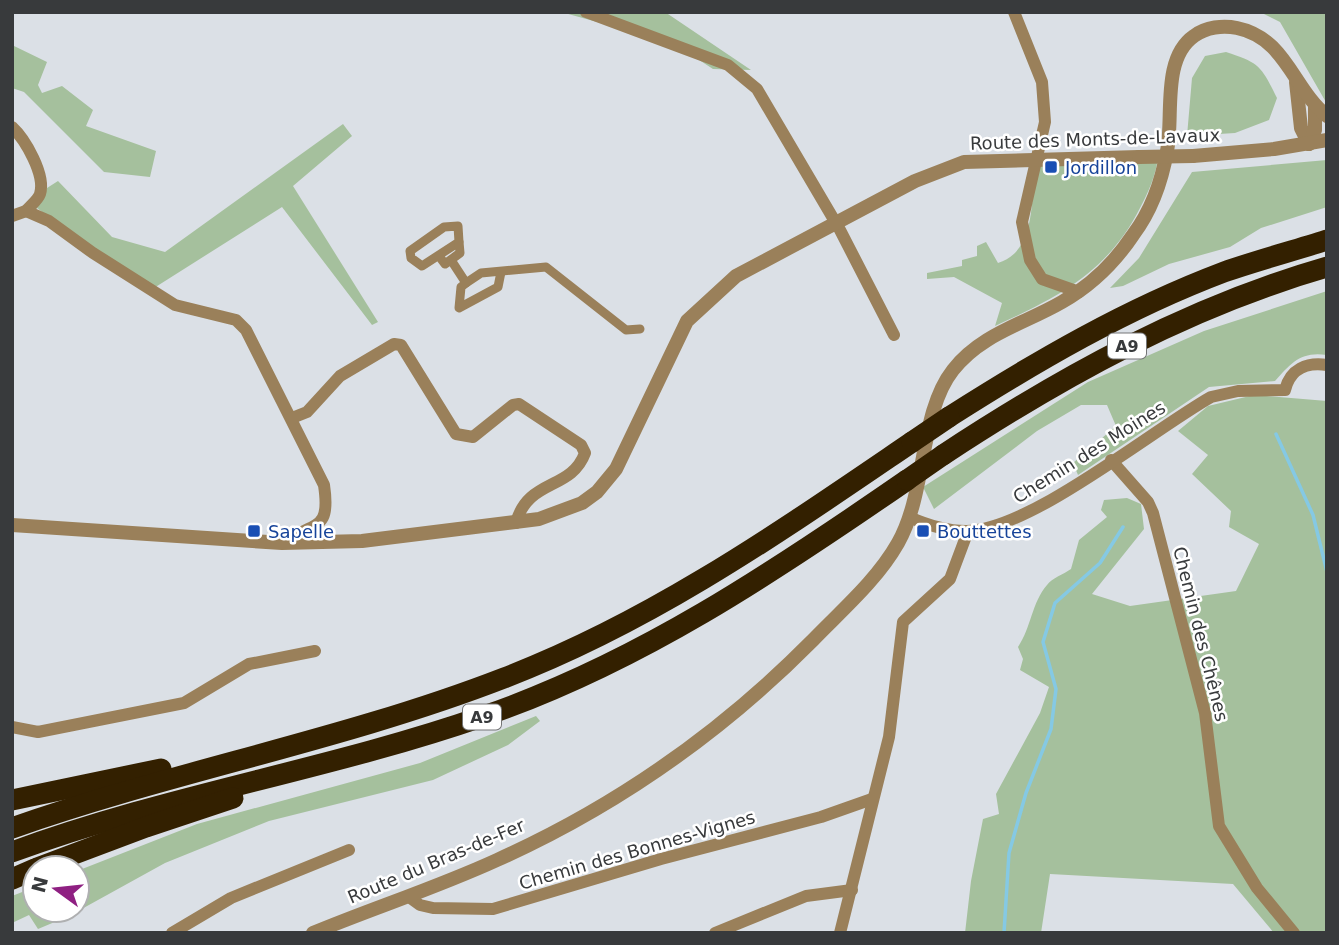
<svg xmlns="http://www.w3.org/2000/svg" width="1339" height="945" font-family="'DejaVu Sans',sans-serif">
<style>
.green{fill:#a5c09d}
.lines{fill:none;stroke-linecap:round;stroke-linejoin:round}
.stream{stroke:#85c9e4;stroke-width:3.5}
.pedestrian{stroke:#9a805a;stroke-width:9}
.minor{stroke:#9a805a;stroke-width:12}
.tertiary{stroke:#9a805a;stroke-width:14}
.motorway{stroke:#332000;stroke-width:21}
.tertiary-bridge{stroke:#9a805a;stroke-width:14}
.motorway-bridge{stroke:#332000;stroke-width:21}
.transit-dot{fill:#1a4fb4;stroke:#fff;stroke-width:2.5}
.labels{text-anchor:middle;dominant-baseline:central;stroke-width:5;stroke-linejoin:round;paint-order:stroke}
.shield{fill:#fff;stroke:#747576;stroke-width:2}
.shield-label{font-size:16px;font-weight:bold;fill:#383a3c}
.street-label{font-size:18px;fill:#383a3c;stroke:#fff}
.transit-label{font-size:18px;fill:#164399;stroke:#fff;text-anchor:start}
</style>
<rect width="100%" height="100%" fill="#dbe0e6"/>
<g class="green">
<polygon points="561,12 665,12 751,70 713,69 673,43"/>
<polygon points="1260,12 1327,12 1327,104 1280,22"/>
<polygon points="12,45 47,62 38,85 42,93 62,86 93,110 86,126 156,151 150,177 104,172 24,92 12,88"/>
<path d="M1226 52C1260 63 1261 66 1277 98L1269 120 1235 133 1187 136 1192 78 1205 56Z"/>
<polygon points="343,124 352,136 293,186 378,322 372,325 282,207 154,288 80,241 37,208 47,188 58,181 112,237 165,252"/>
<path d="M1158 157C1156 175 1148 193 1140 208 1107 273 1058 297 995 326L1002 303 954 277 927 279V273L962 266V260L977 256V246L986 242 998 263C1038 251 1031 193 1035 158Z"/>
<polygon points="1327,160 1327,207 1261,228 1230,247 1169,264 1123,286 1110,288 1139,258 1192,172"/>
<path d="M1327 291V355C1301 351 1291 363 1275 381L1209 387 1078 475 1073 463 1116 426 1107 405H1081L1037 431 934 509 923 487 1088 382 1204 331Z"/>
<path d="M1254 395 1327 401V933H1274L1233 884 1050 874 1041 933H965L971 881 983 819 999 814 996 794 1040 713 1049 687 1020 670 1023 659 1018 647C1031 628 1032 602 1047 585 1052 578 1064 574 1071 569L1079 540 1107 517 1101 510 1104 500 1127 498 1141 504 1144 529 1092 594 1130 606 1236 591 1259 544 1229 527 1231 511 1192 474 1208 455 1178 431 1208 406Z"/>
<polygon points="536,716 540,721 508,745 433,780 269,821 165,863 69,916 38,929 29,915 12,923 12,896 35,887 35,910 77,910 77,871 197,824 420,763"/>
</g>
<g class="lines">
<g class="stream">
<polyline points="1276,434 1313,515 1327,572"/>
<polyline points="1004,933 1009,853 1026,793 1051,729 1056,689 1043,642 1055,603 1100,563 1123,527"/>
</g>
<g class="pedestrian">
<polygon points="458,226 459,242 422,266 411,258 410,251 444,227"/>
<polyline points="439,256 445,264 460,253 459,242"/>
<polyline points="451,260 466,283 481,273 546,267 626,330 640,329"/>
<polyline points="466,283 461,287 459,308 498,287 501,272"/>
</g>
<g class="minor">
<polyline points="586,12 728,65 757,89 840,230 894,335"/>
<polyline points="1014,12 1042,82 1045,122 1022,222 1030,260 1042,279 1079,292"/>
<path d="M12 127C25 139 46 175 40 194 38 200 30 206 26 211"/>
<path d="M26 211 49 221 93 253 175 305 236 320 246 330 324 485C331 532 315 521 282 543"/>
<polyline points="12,216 26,211"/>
<path d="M292 418 307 412 340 376 394 344 401 345 456 434 473 437 513 405 519 404 581 445 585 453C571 491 528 478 516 523"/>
<polyline points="1111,460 1148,502 1153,513 1205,713 1219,826 1257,888 1294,933"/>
<path d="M909 517C927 525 946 531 966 531 1029 531 1151 431 1211 397L1238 391 1285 390C1290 369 1307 362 1327 365"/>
<polyline points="12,727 38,732 184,703 249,664 315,651"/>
<polyline points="409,897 420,905 433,908 493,909 661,859 821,817 872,799"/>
<polyline points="172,933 231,898 349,850"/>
<polyline points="715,933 806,896 852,890"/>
<polyline points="840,933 889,737 903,622 950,579 968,531"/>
</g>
<g class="tertiary">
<polyline points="1296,82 1301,128 1309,144"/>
<polyline points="1309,144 1315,130 1315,107"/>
<polyline points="1193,156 1274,149 1327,140"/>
<polyline points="12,525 282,543 362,541 539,519 582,503 597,492 616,469 687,321 736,276 915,181 964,162 1139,157"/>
<path d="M313 933C373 908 436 888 497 860 615 807 722 732 813 640 842 610 877 580 898 543 927 492 919 413 953 370 981 334 1024 324 1062 302 1090 286 1115 262 1133 235 1151 211 1162 180 1167 151 1174 117 1161 59 1194 36 1206 27 1223 25 1237 28 1286 38 1293 89 1327 116"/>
</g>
<g class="motorway">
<path d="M949 417C1037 361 1126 309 1224 272 1258 260 1293 251 1327 240"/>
<path d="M943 455C1063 376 1188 307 1327 267"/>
<polyline points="12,800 161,769"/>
<path d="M12 828C174 771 344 740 504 678 653 621 781 531 912 442"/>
<path d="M12 852C166 795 329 770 484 716 638 663 774 572 907 480"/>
<polyline points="37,868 146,827 233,798"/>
<polyline points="12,879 35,869"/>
</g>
<polyline class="tertiary-bridge" points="1139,157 1193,156"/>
<g class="motorway-bridge">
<polyline points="912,442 949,417"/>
<polyline points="907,480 943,455"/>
</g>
</g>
<g class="transit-dot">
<rect x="1044" y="160" width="14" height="14" rx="3.5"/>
<rect x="247" y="524" width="14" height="14" rx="3.5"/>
<rect x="916" y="524" width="14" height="14" rx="3.5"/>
</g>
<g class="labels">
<g class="shield">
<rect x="1108" y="333.5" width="38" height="25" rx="5"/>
<rect x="463" y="704.5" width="38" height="25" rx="5"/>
</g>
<g class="shield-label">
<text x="1127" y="346">A9</text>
<text x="482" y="717">A9</text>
</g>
<g class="street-label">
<text transform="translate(1095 139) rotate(-2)">Route des Monts-de-Lavaux</text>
<text transform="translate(1089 452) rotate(-32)">Chemin des Moines</text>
<text transform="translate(1201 634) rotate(76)">Chemin des Chênes</text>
<text transform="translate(637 850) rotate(-16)">Chemin des Bonnes-Vignes</text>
<text transform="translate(436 861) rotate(-23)">Route du Bras-de-Fer</text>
</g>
<g class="transit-label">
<text x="1065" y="167">Jordillon</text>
<text x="268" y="531">Sapelle</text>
<text x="937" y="531">Bouttettes</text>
</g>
</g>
<rect width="1339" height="945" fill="none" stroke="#383a3c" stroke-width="28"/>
<g transform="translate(56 889) rotate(285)"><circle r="33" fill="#ffffff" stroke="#afb0b1" stroke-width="2"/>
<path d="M0-5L12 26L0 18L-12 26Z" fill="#8f2082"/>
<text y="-10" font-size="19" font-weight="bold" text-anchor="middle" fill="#383a3c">N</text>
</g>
</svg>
